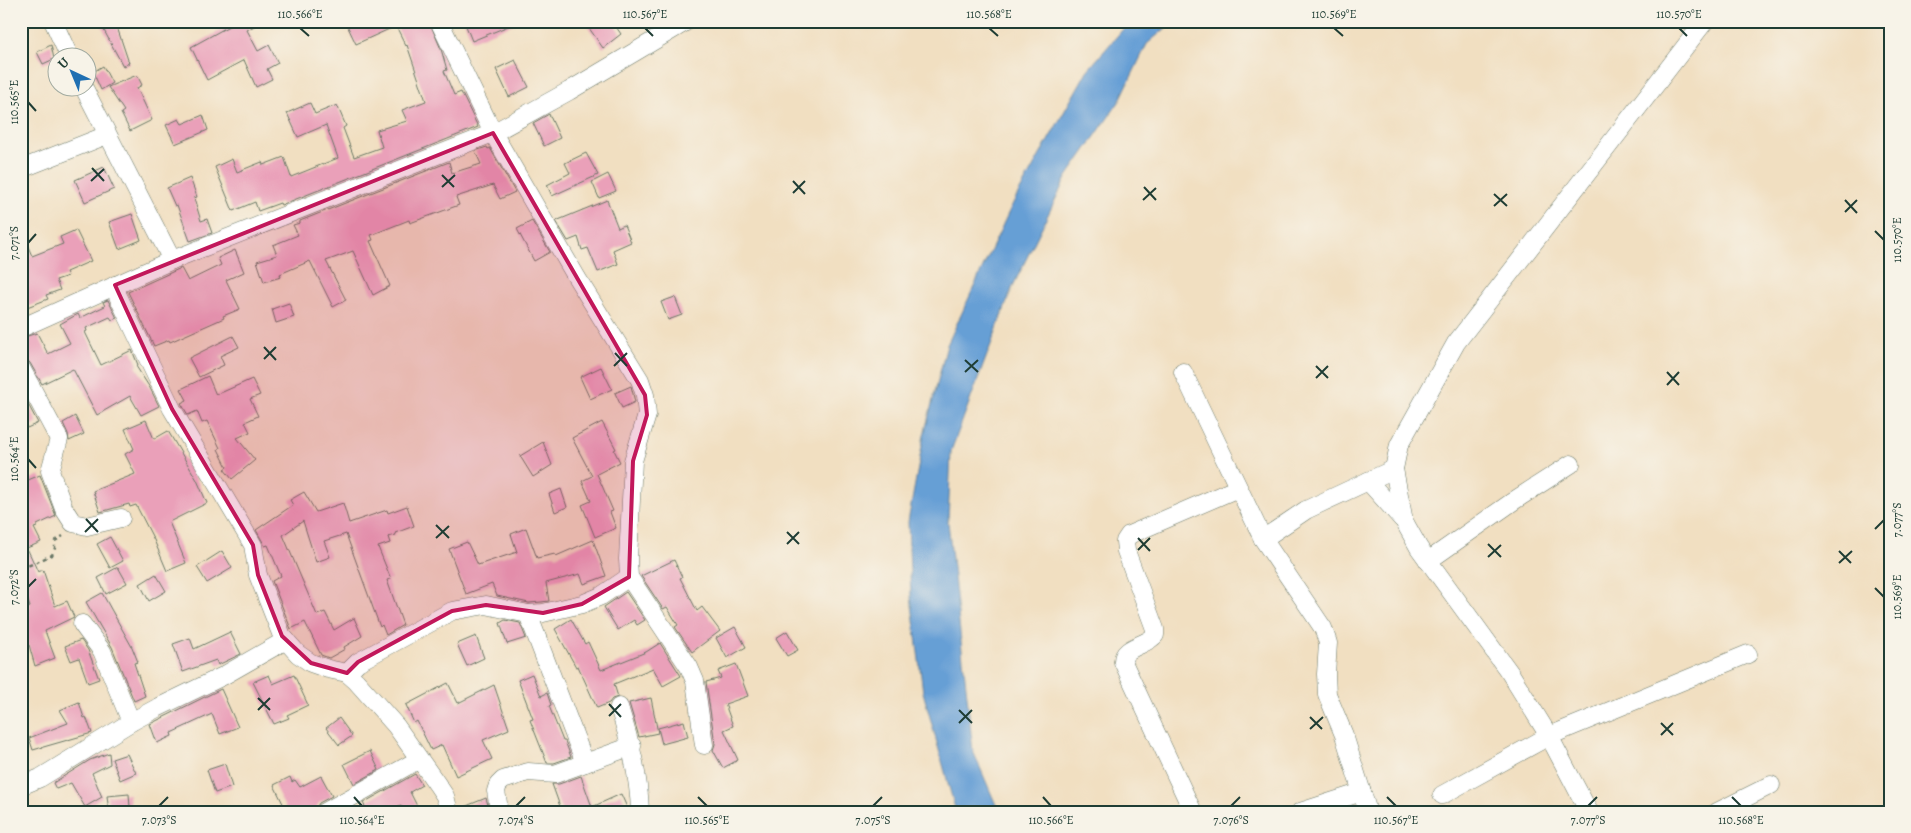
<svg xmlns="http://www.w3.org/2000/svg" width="1911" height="833" font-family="Alegreya,serif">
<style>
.water{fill:#669fd5;stroke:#426e84}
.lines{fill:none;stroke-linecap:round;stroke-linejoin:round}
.stream{stroke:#669fd5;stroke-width:4.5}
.building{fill:#eaa0b9}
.minor-casing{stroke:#687665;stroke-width:19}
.path{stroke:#687665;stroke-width:2.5;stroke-dasharray:4 4;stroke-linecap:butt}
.minor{stroke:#fff;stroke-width:18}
.marked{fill:#c2185b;fill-opacity:0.2;stroke:#c2185b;stroke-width:4;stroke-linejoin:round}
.ticks{fill:none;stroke:#1f3d34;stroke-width:2}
.neatline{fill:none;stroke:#1f3d34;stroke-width:2}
.ticks-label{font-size:12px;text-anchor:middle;fill:#1f3d34}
</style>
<rect width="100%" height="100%" fill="#f7f3e8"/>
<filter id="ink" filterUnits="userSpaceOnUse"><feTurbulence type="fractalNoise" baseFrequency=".02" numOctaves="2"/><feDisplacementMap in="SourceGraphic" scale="10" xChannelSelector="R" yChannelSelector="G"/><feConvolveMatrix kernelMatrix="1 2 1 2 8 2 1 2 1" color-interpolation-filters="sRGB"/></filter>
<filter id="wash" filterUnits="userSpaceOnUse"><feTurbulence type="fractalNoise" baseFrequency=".0096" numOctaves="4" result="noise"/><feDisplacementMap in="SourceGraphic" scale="20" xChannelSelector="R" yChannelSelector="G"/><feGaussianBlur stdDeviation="1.12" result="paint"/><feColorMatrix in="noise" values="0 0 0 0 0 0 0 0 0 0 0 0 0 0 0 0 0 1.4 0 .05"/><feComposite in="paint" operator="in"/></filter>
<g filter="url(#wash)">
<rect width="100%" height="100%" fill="#f1dfc1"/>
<polygon class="water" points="1130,21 1174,21 1147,44 1119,102 1066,178 1013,286 951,451 948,522 973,751 999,812 956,812 923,692 911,597 908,522 924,435 947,345 1012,205 1087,71"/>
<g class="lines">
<polyline class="stream" points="21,811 22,812"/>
</g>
<g id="blocks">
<g class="building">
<polygon points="99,21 115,21 129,63 123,66"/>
<polygon points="238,21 263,21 247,30 258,51 269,45 278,63 267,69 272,79 256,87 244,60 207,80 191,47"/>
<polygon points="345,21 429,21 441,49 447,70 444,71 454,95 461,92 478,127 281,205 280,203 258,211 255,202 233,211 215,167 232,159 237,172 262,162 263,165 284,157 291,177 338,158 326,125 298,137 287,113 310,103 315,114 337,105 346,126 343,128 354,157 382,147 377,130 407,121 402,110 426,101 407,45 406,46 396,26 356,44"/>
<polygon points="464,21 518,21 518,22 472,41"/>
<polygon points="584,21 612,21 621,34 603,48"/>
<polygon points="51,45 54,59 43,64 37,52"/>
<polygon points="515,60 529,87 509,97 496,69"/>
<polygon points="103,66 112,83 101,90 93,72"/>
<polygon points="137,75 142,85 137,88 152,120 130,131 121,113 124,111 108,87"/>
<polygon points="549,114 560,138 544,146 533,123"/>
<polygon points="203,115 208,130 175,144 166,125 179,119 182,124"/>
<polygon points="487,147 488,149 490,148 515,192 500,199 493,185 456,197 459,205 410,223 409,220 371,235 373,240 370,241 390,286 373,295 353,251 326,261 346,300 333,307 310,261 280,274 281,277 264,282 257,261 277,255 273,245 298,235 293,225 300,223 300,221 449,162 452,173 481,164 475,151"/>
<polygon points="586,153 598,175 552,196 547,185 570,173 565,163"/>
<polygon points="104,167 114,189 85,202 75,180"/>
<polygon points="608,174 616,191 599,198 592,182"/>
<polygon points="190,178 197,197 194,198 201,221 207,219 212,233 190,241 177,205 175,206 167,188"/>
<polygon points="607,200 618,228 624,225 631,242 613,250 618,264 598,272 588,248 582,250 578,237 568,241 556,221"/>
<polygon points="132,214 141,240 119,249 109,222"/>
<polygon points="532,221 550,252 534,261 517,229"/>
<polygon points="21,230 32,256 63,244 60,237 76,230 91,261 66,272 68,276 56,280 60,290 46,295 48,299 27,307 21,294"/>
<polygon points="235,250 244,272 226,280 240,309 223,316 224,318 170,342 169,340 154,346 128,292 181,268 188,281 221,265 218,258"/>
<polygon points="675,297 682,315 668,320 661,302"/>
<polygon points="108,300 117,318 112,320 110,317 86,328 87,331 85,332 101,365 132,350 138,365 136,366 150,388 159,406 141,415 130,396 97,415 73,369 42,384 30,363 25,358 21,352 21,338 37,333 48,354 70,343 60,324 78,314 80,318 105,306 103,302"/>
<polygon points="289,303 294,317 276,323 272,309"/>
<polygon points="233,336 239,347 220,356 224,365 199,377 189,358"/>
<polygon points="601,367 612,389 590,399 580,377"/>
<polygon points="208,376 216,395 252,379 260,395 250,399 258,416 245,422 250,432 237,438 255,460 232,479 224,469 227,467 218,449 220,448 207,421 202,423 197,411 188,415 181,403 187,400 181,389"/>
<polygon points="631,386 635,402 622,408 615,393"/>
<polygon points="21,391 38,423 27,428 21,417"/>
<polygon points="75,416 84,434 69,441 68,434 63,423"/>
<polygon points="146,420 154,439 168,431 197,480 207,503 169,522 186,563 167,571 154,540 136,505 130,507 129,504 100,512 93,491 135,474 125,454 134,449 125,429"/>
<polygon points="602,422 616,449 614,450 620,462 597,474 613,511 610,512 616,528 595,537 582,505 591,501 582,481 592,476 572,438"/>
<polygon points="543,442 552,465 533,477 520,456"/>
<polygon points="40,475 56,516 37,525 37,527 34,528 41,542 27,548 38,572 43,570 55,606 67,601 74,617 45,631 55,658 35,666 29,645 25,647 21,636 21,610 30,607 21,581 21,483"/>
<polygon points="561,489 567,507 555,512 549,494"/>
<polygon points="304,492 316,512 343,503 349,523 387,510 388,513 407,506 414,526 395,533 396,535 388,537 390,543 378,547 391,579 387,580 403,625 386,635 382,625 380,627 346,534 324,541 330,557 316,562 303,521 283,535 317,615 325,612 334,630 354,618 362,636 344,647 345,649 329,658 321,655 305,622 291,629 272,581 281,576 268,545 265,546 256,530 293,505 290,500"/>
<polygon points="526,528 537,558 555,554 556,556 593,540 606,576 584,584 580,574 546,583 549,601 541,602 529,603 497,596 492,584 466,594 449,549 467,542 478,565 517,552 511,534"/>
<polygon points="110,537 123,561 110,568 97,544"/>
<polygon points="222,551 232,568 207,583 197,567"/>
<polygon points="674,560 682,577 680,578 697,611 702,607 720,631 692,652 675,627 678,625 667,607 663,609 641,576"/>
<polygon points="118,567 127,583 106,594 98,578"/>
<polygon points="156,574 166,591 149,601 140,584"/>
<polygon points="626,592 645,620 637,625 634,620 618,630 604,607"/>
<polygon points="102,593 132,647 138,662 134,663 145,696 134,701 112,647 86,602"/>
<polygon points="571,619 585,644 588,642 601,670 646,652 660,643 681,676 663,686 653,668 614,684 618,697 612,699 609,703 597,708 578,666 576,667 555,629"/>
<polygon points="505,620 520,623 526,638 507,644 500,623"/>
<polygon points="735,627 746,647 727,658 716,638"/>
<polygon points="787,631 798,650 787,656 776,638"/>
<polygon points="230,632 241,654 218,665 216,660 183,672 173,644 190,638 194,649"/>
<polygon points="476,636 484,658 467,666 457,644"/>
<polygon points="81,640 88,650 99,679 88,683 79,658 71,661 65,646"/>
<polygon points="736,664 748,696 725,704 733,726 724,730 738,760 723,768 713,750 715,744 706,682 721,678 718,671"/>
<polygon points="532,674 541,696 547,693 551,705 549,706 563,741 565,741 571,757 554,763 547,763 530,720 533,719 518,680"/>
<polygon points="269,675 273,684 294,675 308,705 287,715 289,718 274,724 253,682"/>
<polygon points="448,683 458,703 494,685 509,729 483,740 492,759 456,776 442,745 431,750 417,721 414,723 406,705"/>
<polygon points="221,689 238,727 220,734 212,714 171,733 172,736 157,743 150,724"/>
<polygon points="651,698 658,733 639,737 629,703"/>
<polygon points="79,702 84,718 86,717 92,733 33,750 29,738 68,723 60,710"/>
<polygon points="339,718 352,736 339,745 326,728"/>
<polygon points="684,721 688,737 662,744 658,728"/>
<polygon points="370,751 379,770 354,784 344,764"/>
<polygon points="109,753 110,764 92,773 102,797 85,807 71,783 56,789 53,783 90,760"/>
<polygon points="127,754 136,773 120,780 112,759"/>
<polygon points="225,764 232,787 215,793 207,770"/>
<polygon points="415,774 422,785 410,792 420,812 404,812 401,805 386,812 368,812 363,803"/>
<polygon points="321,776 332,796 319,803 314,812 287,812 274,785 290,777 292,782 295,780 300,787"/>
<polygon points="581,776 592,807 621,794 629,812 562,812 552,784 559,784"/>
<polygon points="129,794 130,807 109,812 107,796"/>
<polygon points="486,798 488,805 492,812 459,812 459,809"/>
</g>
</g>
</g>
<g filter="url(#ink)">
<use href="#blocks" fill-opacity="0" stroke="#687665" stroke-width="1"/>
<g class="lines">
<g class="minor-casing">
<g id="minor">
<polyline points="53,21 70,58"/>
<polyline points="439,21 493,133 577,278 640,380 645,395 647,415 633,461 628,559 629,577 689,667 695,681 704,745"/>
<polyline points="84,88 172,260"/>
<polyline points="21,169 107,135"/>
<polyline points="115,285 118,296 172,409 253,545 258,575 282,636 298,654 311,663 328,669 347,673 356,681 396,726 437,784 445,796 449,812"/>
<polyline points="21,328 172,260 493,133 569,91 687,21"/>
<polyline points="21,368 59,439 50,471 64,509 73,523 87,526 121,518"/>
<polyline points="1183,372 1263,539 1323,628 1328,643 1326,674 1327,694 1344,735 1368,812"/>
<polyline points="1368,481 1402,519"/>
<polyline points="1263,539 1306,510 1394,469"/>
<polyline points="1428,561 1515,500 1571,464"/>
<polyline points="528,614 585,763"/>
<polyline points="82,624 102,651 131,722"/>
<polyline points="347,673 358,662 452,611 486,605 528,614 543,613 582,604 601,596 629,577"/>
<path d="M619 707C630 742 639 775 640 812"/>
<polyline points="21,786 40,778 131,722 157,708 223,676 286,640"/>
<polyline points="1442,795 1549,736 1748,654"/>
<polyline points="498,803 496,791 498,785 503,780 528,772 555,774 632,746"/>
<polyline points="325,812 418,760"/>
<path d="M1193 812 1123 662C1122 646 1147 646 1155 635V629L1126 551 1125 541 1129 535 1238 488"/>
<polyline points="1300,812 1362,792"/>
<polyline points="1589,812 1549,736 1510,673 1419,548 1404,521 1394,469 1399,445 1456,343 1705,21"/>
<polyline points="1717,812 1771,785"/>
</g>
</g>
<polyline class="path" points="21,569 52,555 55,548 55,541 63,536"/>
<use href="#minor" class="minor"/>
</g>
</g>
<path class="marked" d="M493 133 645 395 647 415 633 461 629 577 582 604 543 613 486 605 452 611 358 662 347 673 311 663 282 636 258 575 253 545 172 409 115 285Z"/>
<path class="ticks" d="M300 28 309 36M645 28 653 36M989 28 998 36M1334 28 1343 36M1679 28 1687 36M28 102 36 111M92 168 104 181M442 175 454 187M91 181 104 169M793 181 805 194M442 187 455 175M1144 187 1156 200M793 193 805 181M1494 194 1507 206M1143 200 1156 188M1845 200 1857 213M1494 206 1507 194M1845 212 1857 200M1875 231 1884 240M28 243 36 234M264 347 276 360M615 353 627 366M264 359 276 347M965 360 978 372M614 366 627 353M1316 366 1328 378M965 372 978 360M1667 372 1679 385M1316 378 1328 366M1667 385 1679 372M28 459 36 468M86 519 98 532M436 525 449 538M1875 529 1884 520M85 532 98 519M787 532 799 544M436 538 449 526M1138 538 1150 551M787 544 799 532M1488 544 1501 557M1138 550 1150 538M1839 551 1851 563M1488 557 1501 545M1839 563 1852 551M28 587 36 579M1875 588 1884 597M258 698 270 710M609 704 621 717M258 710 270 698M959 710 972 723M609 716 621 704M1310 717 1322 729M959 723 972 710M1661 723 1673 735M1310 729 1323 717M1661 735 1673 723M354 797 362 806M698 797 707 806M1043 797 1051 806M1387 797 1396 806M1732 797 1741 806M159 806 168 797M516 806 525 797M873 806 882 797M1231 806 1240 797M1588 806 1597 797"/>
<rect width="1911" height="833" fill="none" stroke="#f7f3e8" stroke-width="55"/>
<g transform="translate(72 72) rotate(316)"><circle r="24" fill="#f7f3e8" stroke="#a1aaa0"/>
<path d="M0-4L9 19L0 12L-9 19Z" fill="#1f6fb2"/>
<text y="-8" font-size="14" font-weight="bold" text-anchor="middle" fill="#1f3d34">U</text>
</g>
<rect x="28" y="28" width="1856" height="778" class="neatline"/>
<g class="ticks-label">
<text x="300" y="18">110.566°E</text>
<text x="645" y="18">110.567°E</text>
<text x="989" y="18">110.568°E</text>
<text x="1334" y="18">110.569°E</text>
<text x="1679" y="18">110.570°E</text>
<text transform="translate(14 102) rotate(-90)" y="4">110.565°E</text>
<text transform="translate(1897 240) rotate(-90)" y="4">110.570°E</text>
<text transform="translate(14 243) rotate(-90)" y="4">7.071°S</text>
<text transform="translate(14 459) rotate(-90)" y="4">110.564°E</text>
<text transform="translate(1897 520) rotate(-90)" y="4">7.077°S</text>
<text transform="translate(14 587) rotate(-90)" y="4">7.072°S</text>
<text transform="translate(1897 597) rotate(-90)" y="4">110.569°E</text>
<text x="159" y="824">7.073°S</text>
<text x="362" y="824">110.564°E</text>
<text x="516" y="824">7.074°S</text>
<text x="707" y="824">110.565°E</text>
<text x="873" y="824">7.075°S</text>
<text x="1051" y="824">110.566°E</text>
<text x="1231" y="824">7.076°S</text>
<text x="1396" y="824">110.567°E</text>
<text x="1588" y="824">7.077°S</text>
<text x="1741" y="824">110.568°E</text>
</g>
</svg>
